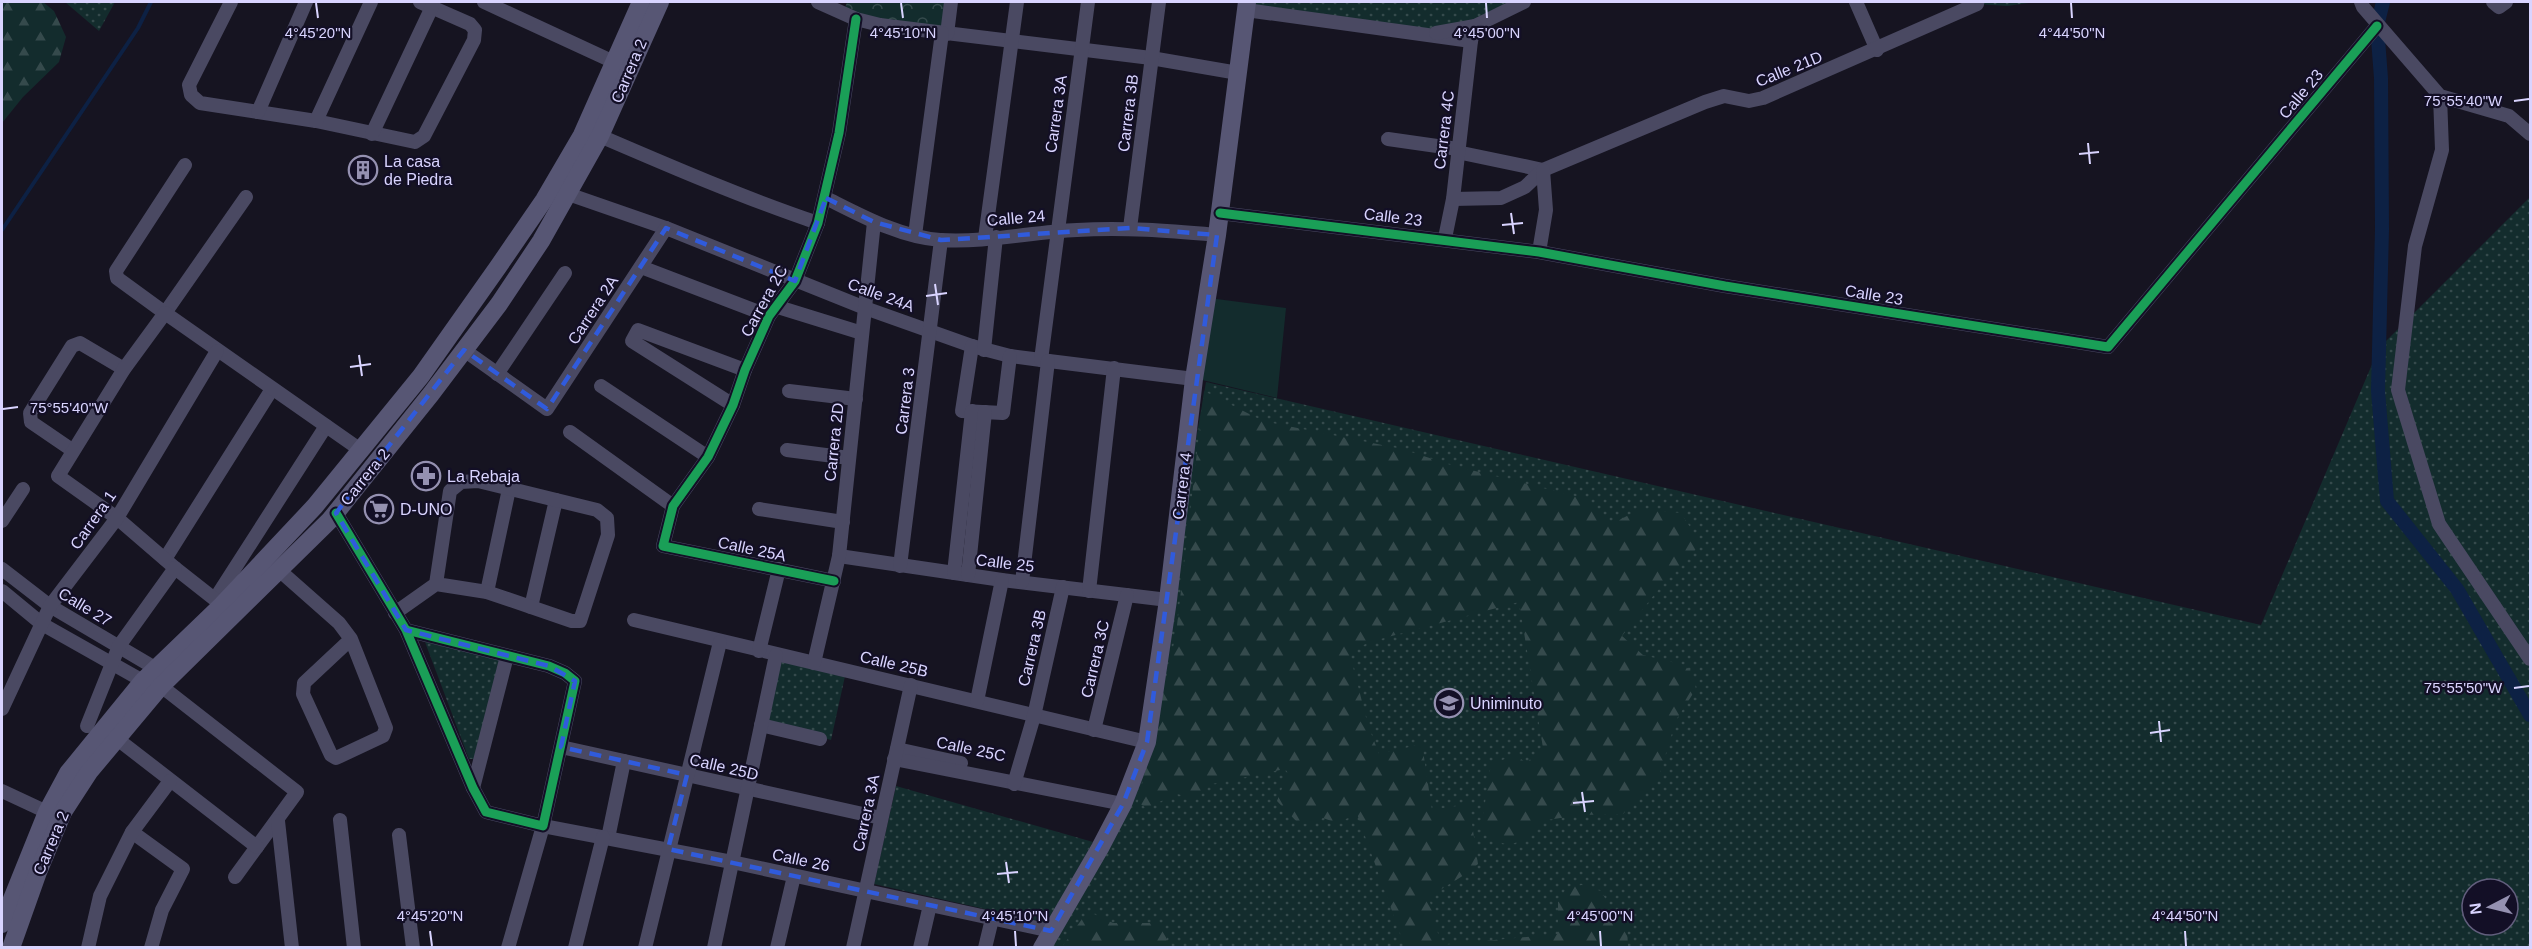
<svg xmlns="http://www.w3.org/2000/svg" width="2532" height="949" font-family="Helvetica,sans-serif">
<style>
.grass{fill:url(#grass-dots);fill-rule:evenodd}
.forest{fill:url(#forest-firs)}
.park{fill:url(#park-crowns)}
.pitch{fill:#132c2d}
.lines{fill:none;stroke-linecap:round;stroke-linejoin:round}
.stream{stroke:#0d2144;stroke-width:4}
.canal{stroke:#0d2144;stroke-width:14}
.minor{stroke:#4a4962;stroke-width:14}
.secondary{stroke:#575674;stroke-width:18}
.cycleway-casing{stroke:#130f26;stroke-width:13}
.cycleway{stroke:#1a9f57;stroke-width:9}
.marked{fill:none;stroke:#305bdc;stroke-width:4.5;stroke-dasharray:12 8;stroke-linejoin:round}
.ticks{fill:none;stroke:#d9d4ff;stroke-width:2}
.labels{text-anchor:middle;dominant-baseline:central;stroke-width:4.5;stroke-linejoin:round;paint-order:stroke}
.street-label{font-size:16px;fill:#d9d4ff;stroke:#130f26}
.poi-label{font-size:16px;fill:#d9d4ff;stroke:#130f26;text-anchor:start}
.ticks-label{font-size:15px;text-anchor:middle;fill:#d9d4ff;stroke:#130f26;stroke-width:4.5;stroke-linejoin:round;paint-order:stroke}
</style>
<defs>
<pattern id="grass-dots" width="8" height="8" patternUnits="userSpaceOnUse" patternTransform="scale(1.5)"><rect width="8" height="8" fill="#132c2d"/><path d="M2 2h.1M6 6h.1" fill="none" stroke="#354a4c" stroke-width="1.8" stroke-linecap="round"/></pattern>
<pattern id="forest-firs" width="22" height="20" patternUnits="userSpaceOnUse" patternTransform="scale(1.5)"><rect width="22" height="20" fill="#132c2d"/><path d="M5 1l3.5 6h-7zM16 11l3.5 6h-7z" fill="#354a4c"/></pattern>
<pattern id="park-crowns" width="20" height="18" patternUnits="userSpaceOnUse" patternTransform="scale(1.5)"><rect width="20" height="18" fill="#132c2d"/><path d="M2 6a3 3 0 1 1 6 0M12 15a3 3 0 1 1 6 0" fill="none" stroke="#354a4c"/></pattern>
</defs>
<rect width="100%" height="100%" fill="#161421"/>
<g class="grass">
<polygon points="65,2 115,2 99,31"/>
<polygon points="1247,2 1524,2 1475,26 1423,35 1246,10"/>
<polygon points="1976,2 2036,2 2007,6 1977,4"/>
<path d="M2530 197V947L1043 948 1147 742 1168 600 1206 382 2261 625 2379 348ZM2472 889H2508V925H2472Z"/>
<polygon points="425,642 500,658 476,759 469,759"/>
<polygon points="779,660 845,676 831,740 764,722"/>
<polygon points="896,786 1093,842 1047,923 874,884"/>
</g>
<g class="forest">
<polygon points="2,2 43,2 54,11 66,37 59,62 23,97 2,123"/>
<path d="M1204 391 1263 421 1402 449 1451 465 1587 499 1610 525 1640 509 1681 513 1701 544 1657 591 1622 636 1643 655 1684 665 1692 672 1696 689 1676 720 1660 773 1623 814 1581 815 1540 821C1521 844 1511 853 1484 833L1482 822 1491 764 1516 755 1526 763 1543 748 1519 602 1373 641 1349 651 1368 725 1379 754 1422 744 1432 810 1469 804 1478 864C1463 878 1445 885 1429 898L1441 945 1558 934V902L1567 887 1582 885 1601 891 1610 907 1627 927 1628 947H1405L1357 814 1337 823 1323 818 1311 824 1298 823 1277 801 1288 773 1285 769 1207 785 1193 798 1177 794 1146 808 1138 802 1176 634Z"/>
<polygon points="1094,914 1113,923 1161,923 1168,933 1165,947 1062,947 1082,919"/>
</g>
<polygon class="park" points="847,2 945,2 942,27 872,18 845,8"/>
<polygon class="pitch" points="1209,298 1286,308 1277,398 1198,379"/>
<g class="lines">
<polyline class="stream" points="2,230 138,28 151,2"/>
<polyline class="canal" points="2383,2 2377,26 2381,78 2382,229 2378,391 2387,501 2457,589 2530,715"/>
<g class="minor">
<polyline points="231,2 189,85 191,95 200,103 316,121 415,142 424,136 474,40 475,30 470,24 420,2"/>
<polyline points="484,2 614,62"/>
<polyline points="818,2 856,19 880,25 1151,58 1238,73"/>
<polyline points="1856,2 1877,50"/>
<polyline points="2361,2 2363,7 2440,96 2509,116 2530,134"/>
<polyline points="2493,2 2499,7 2506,2"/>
<polyline points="1246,10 1471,41"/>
<polyline points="1436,33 1475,26 1524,2"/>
<polyline points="947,34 951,2"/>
<polyline points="2440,96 2442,150 2415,246 2398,390 2439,524 2530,659"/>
<polyline points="258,112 306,2"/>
<polyline points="316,121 371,2"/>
<polyline points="372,134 432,7"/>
<path d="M600 136C672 167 744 198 818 223"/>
<polyline points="1388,139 1458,149"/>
<polyline points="1457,152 1543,170"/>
<polyline points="185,165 116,271 117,278 165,313 246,197"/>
<polyline points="568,194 666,228 865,308 972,346 1010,356 1041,360 1194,379"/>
<path d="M826 198C862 216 900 237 940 240 985 243 1032 232 1077 230 1124 227 1170 231 1217 235"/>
<polyline points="1453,199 1501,198 1525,187 1543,170 1705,102 1724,96 1749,101 1763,98 1977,4 1976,2"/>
<polyline points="1220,213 1539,252 1725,286 2108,347 2377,26"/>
<polyline points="1130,228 1159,2"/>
<polyline points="915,235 942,33"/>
<polyline points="985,238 1017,2"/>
<polyline points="1445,238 1453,199 1471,41 1475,26"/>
<polyline points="1539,252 1546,210 1543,170"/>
<polyline points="641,267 769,316"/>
<polyline points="778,307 862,333"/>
<polyline points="972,346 962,411 1003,413 1010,356"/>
<polyline points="464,350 547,409 666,228"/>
<polyline points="984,350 996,237"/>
<polyline points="1041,360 1088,2"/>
<polyline points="497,374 565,273"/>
<polyline points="601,386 708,457"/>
<polyline points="789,391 856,399"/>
<polyline points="733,405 632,341 638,330 745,370"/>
<polyline points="570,432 673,506"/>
<polyline points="72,450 31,422 30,413 72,346 80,343 124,369"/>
<polyline points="787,450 849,458"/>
<polyline points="759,509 843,522"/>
<polyline points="336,513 406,630 473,788 486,812 543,826 575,681 565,673 549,666 406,630"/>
<polyline points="2,521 23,489"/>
<polyline points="839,556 1002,580 1168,600"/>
<polyline points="165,559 272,389"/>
<polyline points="900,566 941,240"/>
<polyline points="2,569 50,606 155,668"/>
<polyline points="279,570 339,623 351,639 386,728 383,736 336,758 331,755 303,694 304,683 351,639"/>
<polyline points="954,573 972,411"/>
<polyline points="968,575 985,412"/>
<polyline points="834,581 663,546 673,506 708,457 733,405 745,370 769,316 795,281 818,223 839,133 856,19"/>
<polyline points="1022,582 1048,361"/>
<polyline points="2,591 42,624 143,681"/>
<polyline points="1089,591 1114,368"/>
<polyline points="487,592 509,489"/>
<polyline points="215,599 326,426"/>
<polyline points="222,605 175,568 117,518 58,476 124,369 165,313 362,451"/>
<polyline points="531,607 556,500"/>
<polyline points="395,613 436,584 487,592 572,621 580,621 608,535 607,518 597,510 478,481 461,482 450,491 436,584"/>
<polyline points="634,620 1147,742"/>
<polyline points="759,651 779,569"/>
<polyline points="814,663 839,556 874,222"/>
<polyline points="161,686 297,792 235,877"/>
<polyline points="977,701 1002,580"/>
<polyline points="2,709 50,606 117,518 217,351"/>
<polyline points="761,725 820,739"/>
<polyline points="87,726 119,646 175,568"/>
<polyline points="1094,730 1127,595"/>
<polyline points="116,738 257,847"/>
<polyline points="561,747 881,818"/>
<polyline points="897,749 961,763"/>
<polyline points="894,759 1123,804"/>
<polyline points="1014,784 1034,716 1063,587"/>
<polyline points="473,788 507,656"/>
<polyline points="2,791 47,812"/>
<polyline points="340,820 354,948"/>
<polyline points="278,821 292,948"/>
<polyline points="132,832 183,869 162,910 151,948"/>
<polyline points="399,835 413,948"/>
<polyline points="608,838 624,761"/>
<polyline points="88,948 100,896 132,832 170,781"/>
<polyline points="508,948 543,826 732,862 1051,931"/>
<polyline points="575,948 603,837"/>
<polyline points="645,948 720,642"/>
<polyline points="714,948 776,655"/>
<polyline points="777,948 794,876"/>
<polyline points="853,948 911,685"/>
<polyline points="920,948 930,905"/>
<polyline points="985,948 992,919"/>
</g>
<g class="secondary">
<polyline points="2,924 47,812 68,773 143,681 222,605 315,506 421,376 498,267 544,200 582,135 641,2"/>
<polyline points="11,948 38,872 63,812 89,772 161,686 330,520 431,394 499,304 541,241 600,136 660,2"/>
<polyline points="1042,948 1100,848 1123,804 1147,742 1168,600 1194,379 1217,235 1247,2"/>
</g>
<g class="cycleway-casing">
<g id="cycleway">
<polyline points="1220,213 1539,252 1725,286 2108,347 2377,26"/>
<polyline points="336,513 406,630 473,788 486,812 543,826 575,681 565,673 549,666 406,630"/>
<polyline points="834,581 663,546 673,506 708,457 733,405 745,370 769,316 795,281 818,223 839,133 856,19"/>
</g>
</g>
<use href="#cycleway" class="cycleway"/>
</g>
<path class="marked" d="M826 198 874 222 941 240 1130 228 1217 235 1147 742 1123 804 1051 931 668 849 687 775 561 747 575 681 549 666 406 630 336 513 464 350 547 409 666 228 795 281Z"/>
<path class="ticks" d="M316 3 318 18M901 3 903 18M1486 3 1487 18M2071 3 2072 18M2514 101 2529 99M2088 143 2090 164M2079 154 2099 152M1511 213 1514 234M1502 225 1523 223M935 284 938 305M926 296 947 293M359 355 362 376M350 367 371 364M3 409 18 407M2514 688 2529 686M2159 721 2161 742M2150 733 2170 730M1582 792 1585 812M1573 803 1594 801M1006 862 1009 883M997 874 1018 872M430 931 432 946M1015 931 1016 946M1600 931 1601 946M2185 931 2186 946"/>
<defs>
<g id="building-ring" transform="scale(1.5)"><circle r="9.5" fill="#130f26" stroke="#9591b1" stroke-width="1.5"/><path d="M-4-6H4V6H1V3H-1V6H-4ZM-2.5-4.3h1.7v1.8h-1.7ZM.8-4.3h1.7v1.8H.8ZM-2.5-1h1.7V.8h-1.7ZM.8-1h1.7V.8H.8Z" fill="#9591b1"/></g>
<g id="pharmacy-ring" transform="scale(1.5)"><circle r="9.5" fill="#130f26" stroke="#9591b1" stroke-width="1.5"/><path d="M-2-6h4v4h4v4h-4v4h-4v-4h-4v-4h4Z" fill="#9591b1"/></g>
<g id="supermarket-ring" transform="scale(1.5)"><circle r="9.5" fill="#130f26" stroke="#9591b1" stroke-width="1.5"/><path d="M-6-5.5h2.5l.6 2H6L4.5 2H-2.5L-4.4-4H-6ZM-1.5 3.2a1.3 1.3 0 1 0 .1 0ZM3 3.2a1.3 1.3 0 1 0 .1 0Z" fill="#9591b1"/></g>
<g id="university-ring" transform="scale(1.5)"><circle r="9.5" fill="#130f26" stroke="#9591b1" stroke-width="1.5"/><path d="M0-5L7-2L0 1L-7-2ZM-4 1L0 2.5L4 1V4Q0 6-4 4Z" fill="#9591b1"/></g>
</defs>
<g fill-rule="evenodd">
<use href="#building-ring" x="363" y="170"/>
<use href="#pharmacy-ring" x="426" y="476"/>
<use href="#supermarket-ring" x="379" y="509"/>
<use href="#university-ring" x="1449" y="703"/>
</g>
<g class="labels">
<g class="street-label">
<text transform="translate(1789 69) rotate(-22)">Calle 21D</text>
<text transform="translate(629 71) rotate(-67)">Carrera 2</text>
<text transform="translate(2301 94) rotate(-50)">Calle 23</text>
<text transform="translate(1128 113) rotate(-83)">Carrera 3B</text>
<text transform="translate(1056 114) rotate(-82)">Carrera 3A</text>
<text transform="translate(1444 130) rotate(-83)">Carrera 4C</text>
<text transform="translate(1393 217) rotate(7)">Calle 23</text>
<text transform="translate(1016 218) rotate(-5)">Calle 24</text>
<text transform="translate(881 295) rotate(20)">Calle 24A</text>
<text transform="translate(1874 295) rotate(9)">Calle 23</text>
<text transform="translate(764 301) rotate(-61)">Carrera 2C</text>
<text transform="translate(593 310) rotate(-57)">Carrera 2A</text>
<text transform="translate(905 401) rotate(-83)">Carrera 3</text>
<text transform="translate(834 442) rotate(-84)">Carrera 2D</text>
<text transform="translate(365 477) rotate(-51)">Carrera 2</text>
<text transform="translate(1182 486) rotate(-83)">Carrera 4</text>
<text transform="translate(93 520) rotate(-55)">Carrera 1</text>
<text transform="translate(752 549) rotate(12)">Calle 25A</text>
<text transform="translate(1005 563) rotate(7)">Calle 25</text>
<text transform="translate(85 607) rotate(31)">Calle 27</text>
<text transform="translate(1032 648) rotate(-77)">Carrera 3B</text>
<text transform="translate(1095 659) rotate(-77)">Carrera 3C</text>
<text transform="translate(894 664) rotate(13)">Calle 25B</text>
<text transform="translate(971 749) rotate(12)">Calle 25C</text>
<text transform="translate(724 767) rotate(13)">Calle 25D</text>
<text transform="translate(866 813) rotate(-78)">Carrera 3A</text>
<text transform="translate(51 843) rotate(-67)">Carrera 2</text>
<text transform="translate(801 860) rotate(12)">Calle 26</text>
</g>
<g class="poi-label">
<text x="384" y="161">La casa<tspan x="384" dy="18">de Piedra</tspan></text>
<text x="447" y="476">La Rebaja</text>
<text x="400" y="509">D-UNO</text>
<text x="1470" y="703">Uniminuto</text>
</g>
</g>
<g class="ticks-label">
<text x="318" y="38">4°45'20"N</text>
<text x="903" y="38">4°45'10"N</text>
<text x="1487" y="38">4°45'00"N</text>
<text x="2072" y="38">4°44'50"N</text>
<text x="2463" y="106">75°55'40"W</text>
<text x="69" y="413">75°55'40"W</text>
<text x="2463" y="693">75°55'50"W</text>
<text x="430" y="921">4°45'20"N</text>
<text x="1015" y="921">4°45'10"N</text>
<text x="1600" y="921">4°45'00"N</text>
<text x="2185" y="921">4°44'50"N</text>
</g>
<rect width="2532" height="949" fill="none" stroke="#d9d4ff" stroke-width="6"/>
<g transform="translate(2490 907) rotate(263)"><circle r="28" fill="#130f26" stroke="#625e7d" stroke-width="1.5"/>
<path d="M0-4.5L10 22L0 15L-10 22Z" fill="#9591b1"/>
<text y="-9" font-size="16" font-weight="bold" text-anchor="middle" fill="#d9d4ff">N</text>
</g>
</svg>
